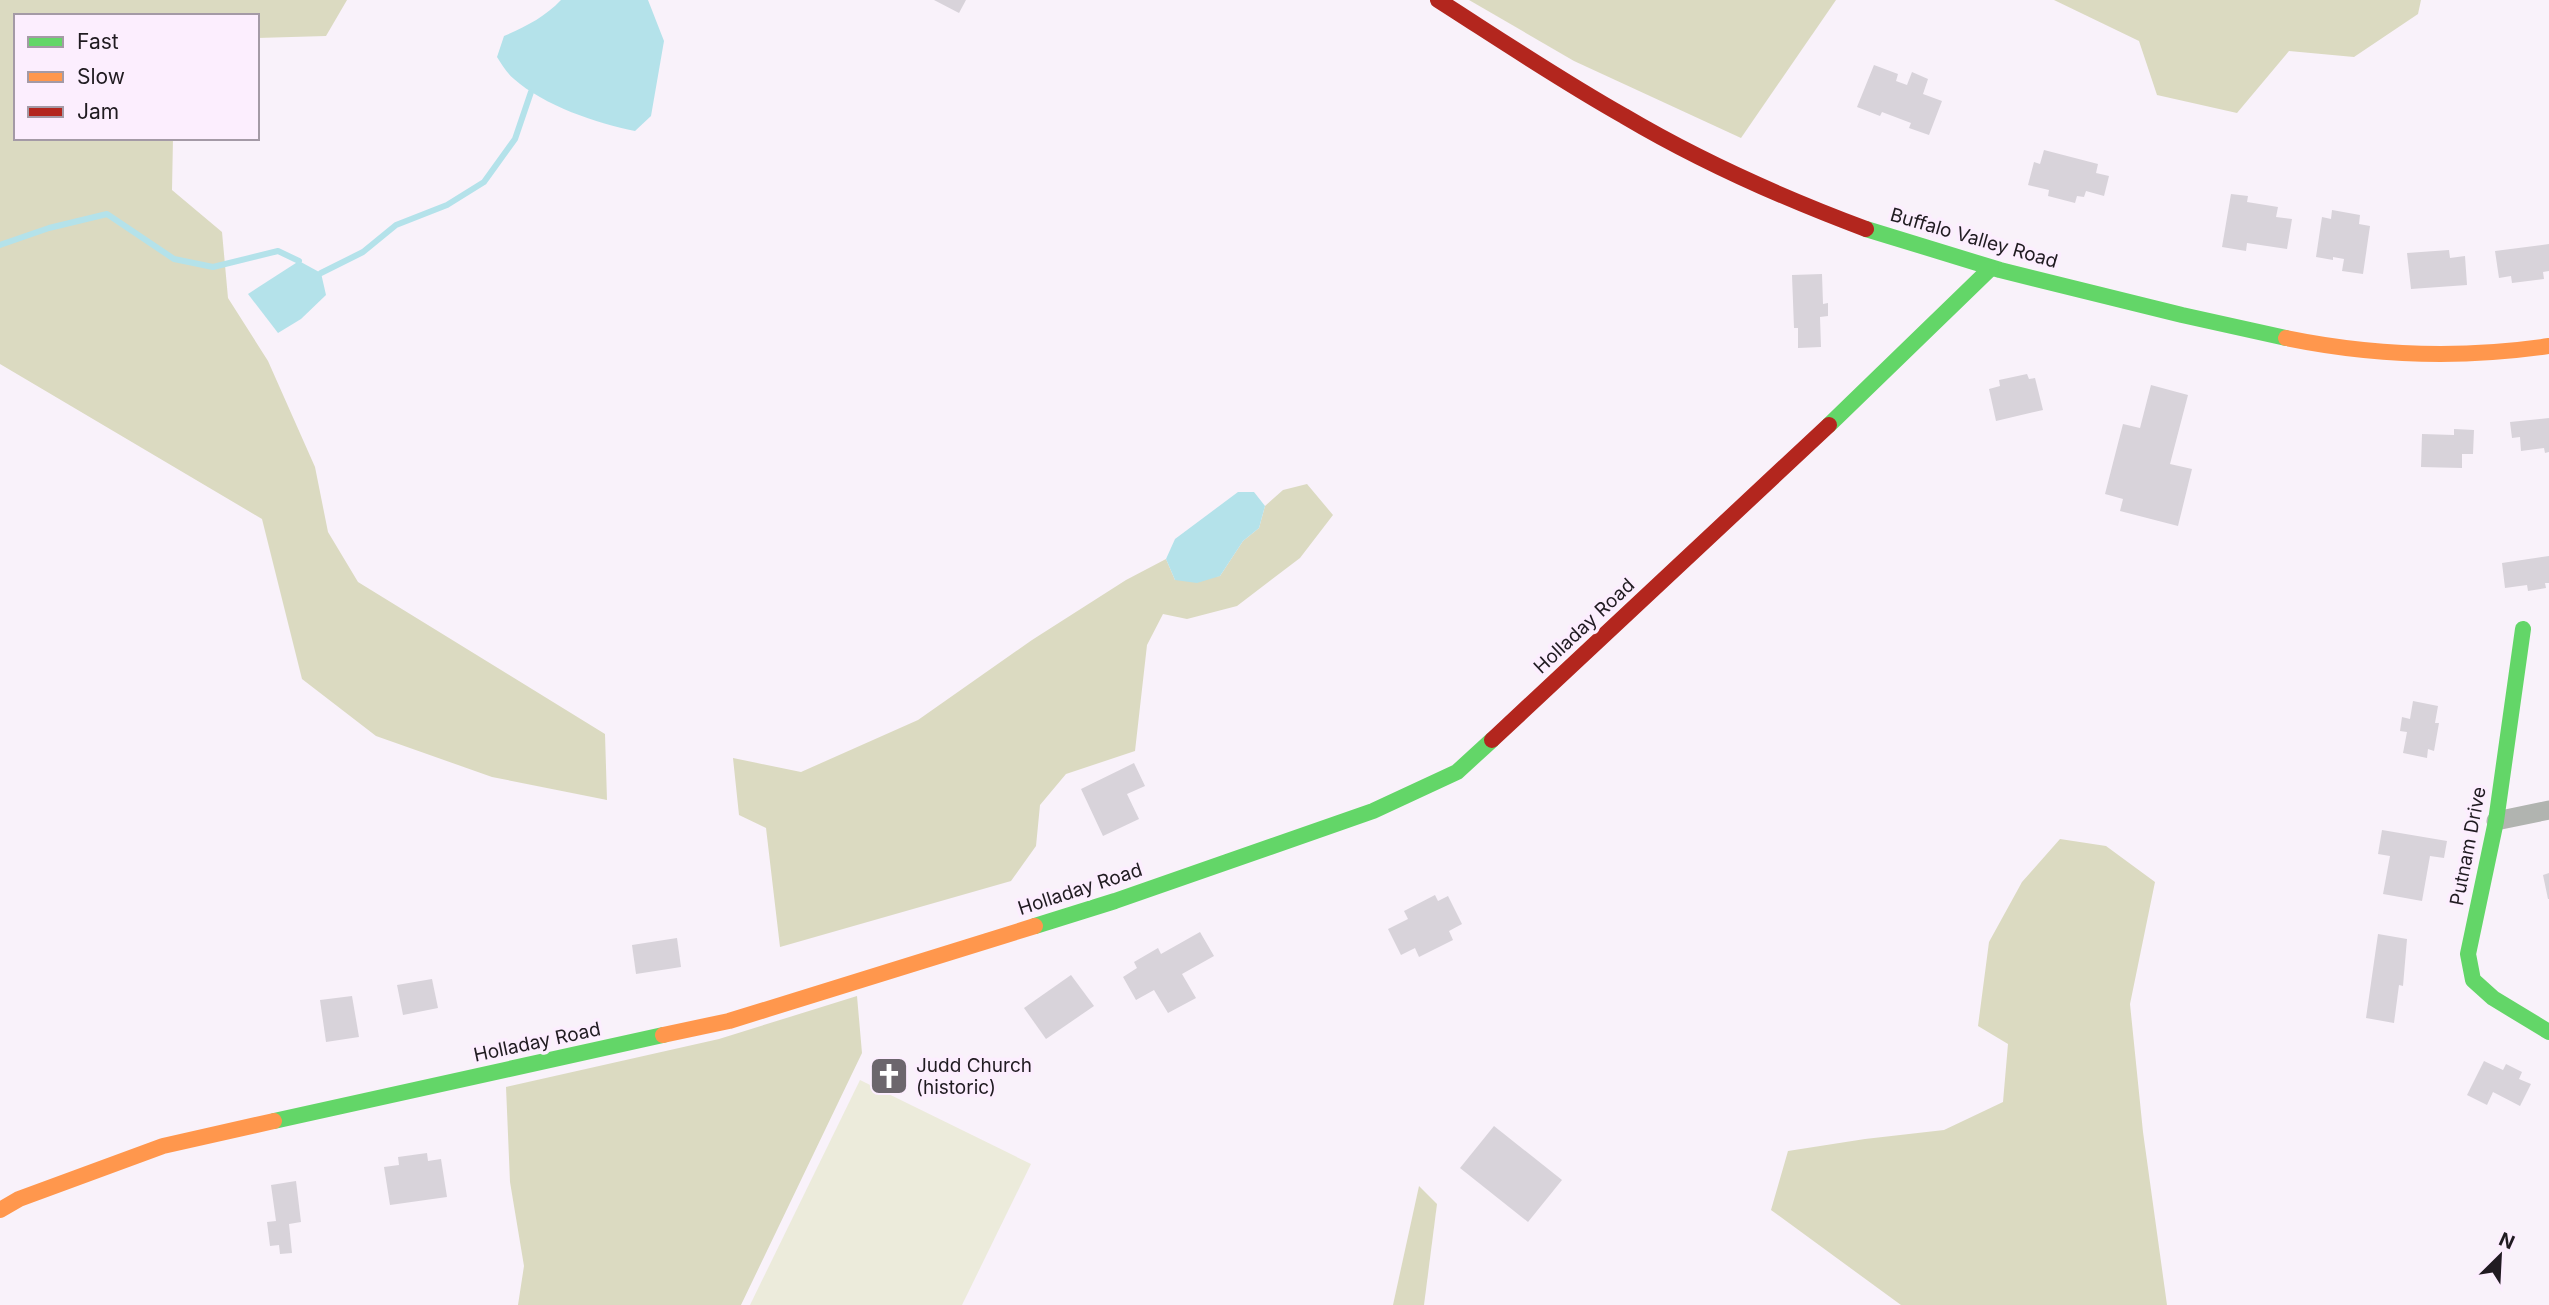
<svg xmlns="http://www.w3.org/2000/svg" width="2549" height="1305" font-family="Inter,sans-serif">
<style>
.green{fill:#ecebdb}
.forest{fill:#dbdac1}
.water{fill:#b4e2ea}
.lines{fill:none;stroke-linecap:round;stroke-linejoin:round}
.stream{stroke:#b4e2ea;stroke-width:6}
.building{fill:#d8d3da}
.street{stroke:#b1b4b0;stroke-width:19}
.fast{stroke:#63d668;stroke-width:16}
.slow{stroke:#ff974d;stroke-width:16}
.jam{stroke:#b3261e;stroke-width:16}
.labels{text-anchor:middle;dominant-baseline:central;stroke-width:7;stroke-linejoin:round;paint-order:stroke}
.street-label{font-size:19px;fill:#201b21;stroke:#fceefe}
.poi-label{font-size:19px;fill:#201b21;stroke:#fceefe;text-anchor:start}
</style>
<rect width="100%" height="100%" fill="#f9f2fa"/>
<polygon class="green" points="860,1080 1031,1164 962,1305 750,1305"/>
<g class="forest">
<polygon points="0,0 347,0 326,36 257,38 257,16 16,16 16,138 173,138 172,190 222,232 228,298 268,361 315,467 328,532 358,582 605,734 607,800 492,777 376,736 302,679 262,519 0,364"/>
<polygon points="1469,0 1836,0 1741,138 1574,61"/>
<polygon points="2054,0 2421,0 2418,14 2354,57 2289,51 2237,113 2157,95 2139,41"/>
<polygon points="1307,484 1333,515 1300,558 1237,606 1187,619 1163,614 1147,645 1135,751 1066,774 1040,805 1036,846 1011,881 780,947 766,828 739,815 733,758 801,772 918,720 1032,640 1126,580 1166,559 1175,580 1220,576 1243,541 1259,528 1265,506 1283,490"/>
<polygon points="2060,839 2106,846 2155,882 2130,1004 2143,1132 2167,1305 1901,1305 1771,1210 1788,1151 1865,1139 1944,1130 2003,1102 2008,1044 1978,1026 1989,942 2022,882"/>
<polygon points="857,996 862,1053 741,1305 518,1305 524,1266 510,1182 506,1087 719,1039"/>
<polygon points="1419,1186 1437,1204 1424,1305 1393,1305"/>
</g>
<g class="water">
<path d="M561 0H648L664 41 651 116 635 131C598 124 543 105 514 79 507 73 502 65 497 57L504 36C525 27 545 17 561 0Z"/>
<polygon points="299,261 321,273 326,295 301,319 278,333 248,294"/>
<polygon points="1238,492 1254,492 1265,506 1259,528 1243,541 1220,576 1197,583 1175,580 1166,559 1175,539"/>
</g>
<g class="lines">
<g class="stream">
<polyline points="0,245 49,228 107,214 174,259 213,267 278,251 299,261"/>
<polyline points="321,273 363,252 396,225 447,205 484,182 515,139 531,92"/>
</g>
</g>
<g class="building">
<polygon points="934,0 966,0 959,13"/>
<polygon points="1874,65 1898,74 1896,81 1907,85 1912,72 1928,79 1923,94 1942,101 1929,135 1909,128 1911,123 1882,112 1880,116 1857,107"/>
<polygon points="2044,150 2098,164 2096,173 2109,176 2104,196 2086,191 2084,197 2077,196 2075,203 2048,196 2049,190 2028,185 2034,162 2040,164"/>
<polygon points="2231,194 2248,196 2247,202 2278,207 2276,217 2292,219 2287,249 2247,243 2246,251 2222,247"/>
<polygon points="2332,210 2360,215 2359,224 2370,226 2363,274 2342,271 2344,259 2333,257 2333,260 2316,257 2322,217 2331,219"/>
<polygon points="2549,244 2549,271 2543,272 2544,279 2512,283 2511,276 2499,278 2495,251"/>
<polygon points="2449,250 2450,258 2465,256 2467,285 2411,289 2407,253"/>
<polygon points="1822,274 1823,304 1828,303 1828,316 1820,317 1821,347 1798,348 1798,328 1794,328 1792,275"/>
<polygon points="2027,374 2029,379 2035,378 2043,410 1996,421 1989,389 2000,386 1999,380"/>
<polygon points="2151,385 2188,395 2170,464 2192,469 2178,526 2120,511 2123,499 2105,494 2123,424 2140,428"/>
<polygon points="2549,418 2549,452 2545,453 2544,448 2521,451 2520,437 2512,438 2510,422"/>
<polygon points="2454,429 2474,430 2473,454 2462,454 2462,468 2421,467 2422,434 2454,435"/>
<polygon points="2549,556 2549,583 2545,583 2546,588 2528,591 2527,585 2505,588 2502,563"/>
<polygon points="2413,701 2438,706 2435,723 2439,723 2434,751 2428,749 2427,758 2403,753 2407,732 2400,731 2402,717 2410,719"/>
<polygon points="1134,763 1145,786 1127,794 1139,819 1103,836 1081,789"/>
<polygon points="2382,830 2447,841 2444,858 2430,856 2422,901 2383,894 2390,856 2378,854"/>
<polygon points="2549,873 2549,899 2548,899 2543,875"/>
<polygon points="1435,895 1438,901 1448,896 1462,924 1449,931 1453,940 1419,957 1415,948 1401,955 1388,929 1408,919 1404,911"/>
<polygon points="1200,932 1214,956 1182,974 1196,998 1168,1013 1154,990 1136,1000 1123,977 1137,968 1134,962 1158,948 1161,954"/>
<polygon points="2378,934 2407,939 2403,986 2399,985 2394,1023 2366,1018"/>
<polygon points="677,938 681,967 636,974 632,945"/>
<polygon points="1071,975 1094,1006 1046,1039 1024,1008"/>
<polygon points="432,979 438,1008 403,1015 397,985"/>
<polygon points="352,996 359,1037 326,1042 320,1000"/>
<polygon points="2484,1061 2503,1070 2506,1064 2522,1072 2519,1079 2531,1084 2520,1106 2493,1092 2487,1105 2467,1095"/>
<polygon points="1494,1126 1562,1180 1528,1222 1460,1168"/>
<polygon points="427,1153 428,1161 441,1159 447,1197 390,1205 384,1167 399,1165 398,1157"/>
<polygon points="296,1181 301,1222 289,1224 292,1253 280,1254 279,1245 270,1246 267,1222 276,1221 271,1185"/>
</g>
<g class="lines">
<polyline class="street" points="2496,821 2549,810"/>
<g class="fast">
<polyline points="1866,229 2000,270 2182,315 2286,338"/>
<polyline points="1829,425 1991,268"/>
<polyline points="2523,629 2496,821 2468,954 2473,980 2493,998 2549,1032"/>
<polyline points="1035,926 1115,901 1373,811 1457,772 1492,740"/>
<polyline points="274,1121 663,1035"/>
</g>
<g class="slow">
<path d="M2286 338C2374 356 2460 359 2549 346"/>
<polyline points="663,1035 729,1021 1035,926"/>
<polyline points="0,1210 19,1199 163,1146 274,1121"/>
</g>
<g class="jam">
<path d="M1438 0C1499 39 1560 80 1624 116 1700 161 1783 198 1866 229"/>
<polyline points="1492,740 1829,425"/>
</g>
</g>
<defs>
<g id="church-square" transform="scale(2.0125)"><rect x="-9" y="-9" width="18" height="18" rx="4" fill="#6c666d" stroke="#fceefe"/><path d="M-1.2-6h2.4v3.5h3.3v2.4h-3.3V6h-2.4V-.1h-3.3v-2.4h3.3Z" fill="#fff"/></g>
</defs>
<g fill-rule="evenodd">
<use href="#church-square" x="889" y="1076"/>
</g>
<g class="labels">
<g class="street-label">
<text transform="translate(1974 238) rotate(16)">Buffalo Valley Road</text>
<text transform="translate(1584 626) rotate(-43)">Holladay Road</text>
<text transform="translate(2468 846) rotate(-79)">Putnam Drive</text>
<text transform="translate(1080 889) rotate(-18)">Holladay Road</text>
<text transform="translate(537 1042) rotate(-12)">Holladay Road</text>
</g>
<g class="poi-label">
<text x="916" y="1065">Judd Church<tspan x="916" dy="22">(historic)</tspan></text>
</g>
</g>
<rect x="14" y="14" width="245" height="126" fill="#fceefe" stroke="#a49aa6" stroke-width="2"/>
<rect x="28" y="37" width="35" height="10" fill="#63d668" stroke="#a49aa6" stroke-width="2"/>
<text x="77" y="49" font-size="21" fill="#201b21">Fast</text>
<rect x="28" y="72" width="35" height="10" fill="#ff974d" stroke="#a49aa6" stroke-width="2"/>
<text x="77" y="84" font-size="21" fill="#201b21">Slow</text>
<rect x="28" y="107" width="35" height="10" fill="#b3261e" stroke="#a49aa6" stroke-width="2"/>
<text x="77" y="119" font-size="21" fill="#201b21">Jam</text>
<g transform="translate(2500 1256) rotate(24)" stroke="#fceefe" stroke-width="5" paint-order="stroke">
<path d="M0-5L12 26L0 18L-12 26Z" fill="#201b21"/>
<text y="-10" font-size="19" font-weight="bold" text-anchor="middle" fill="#201b21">N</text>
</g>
</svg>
